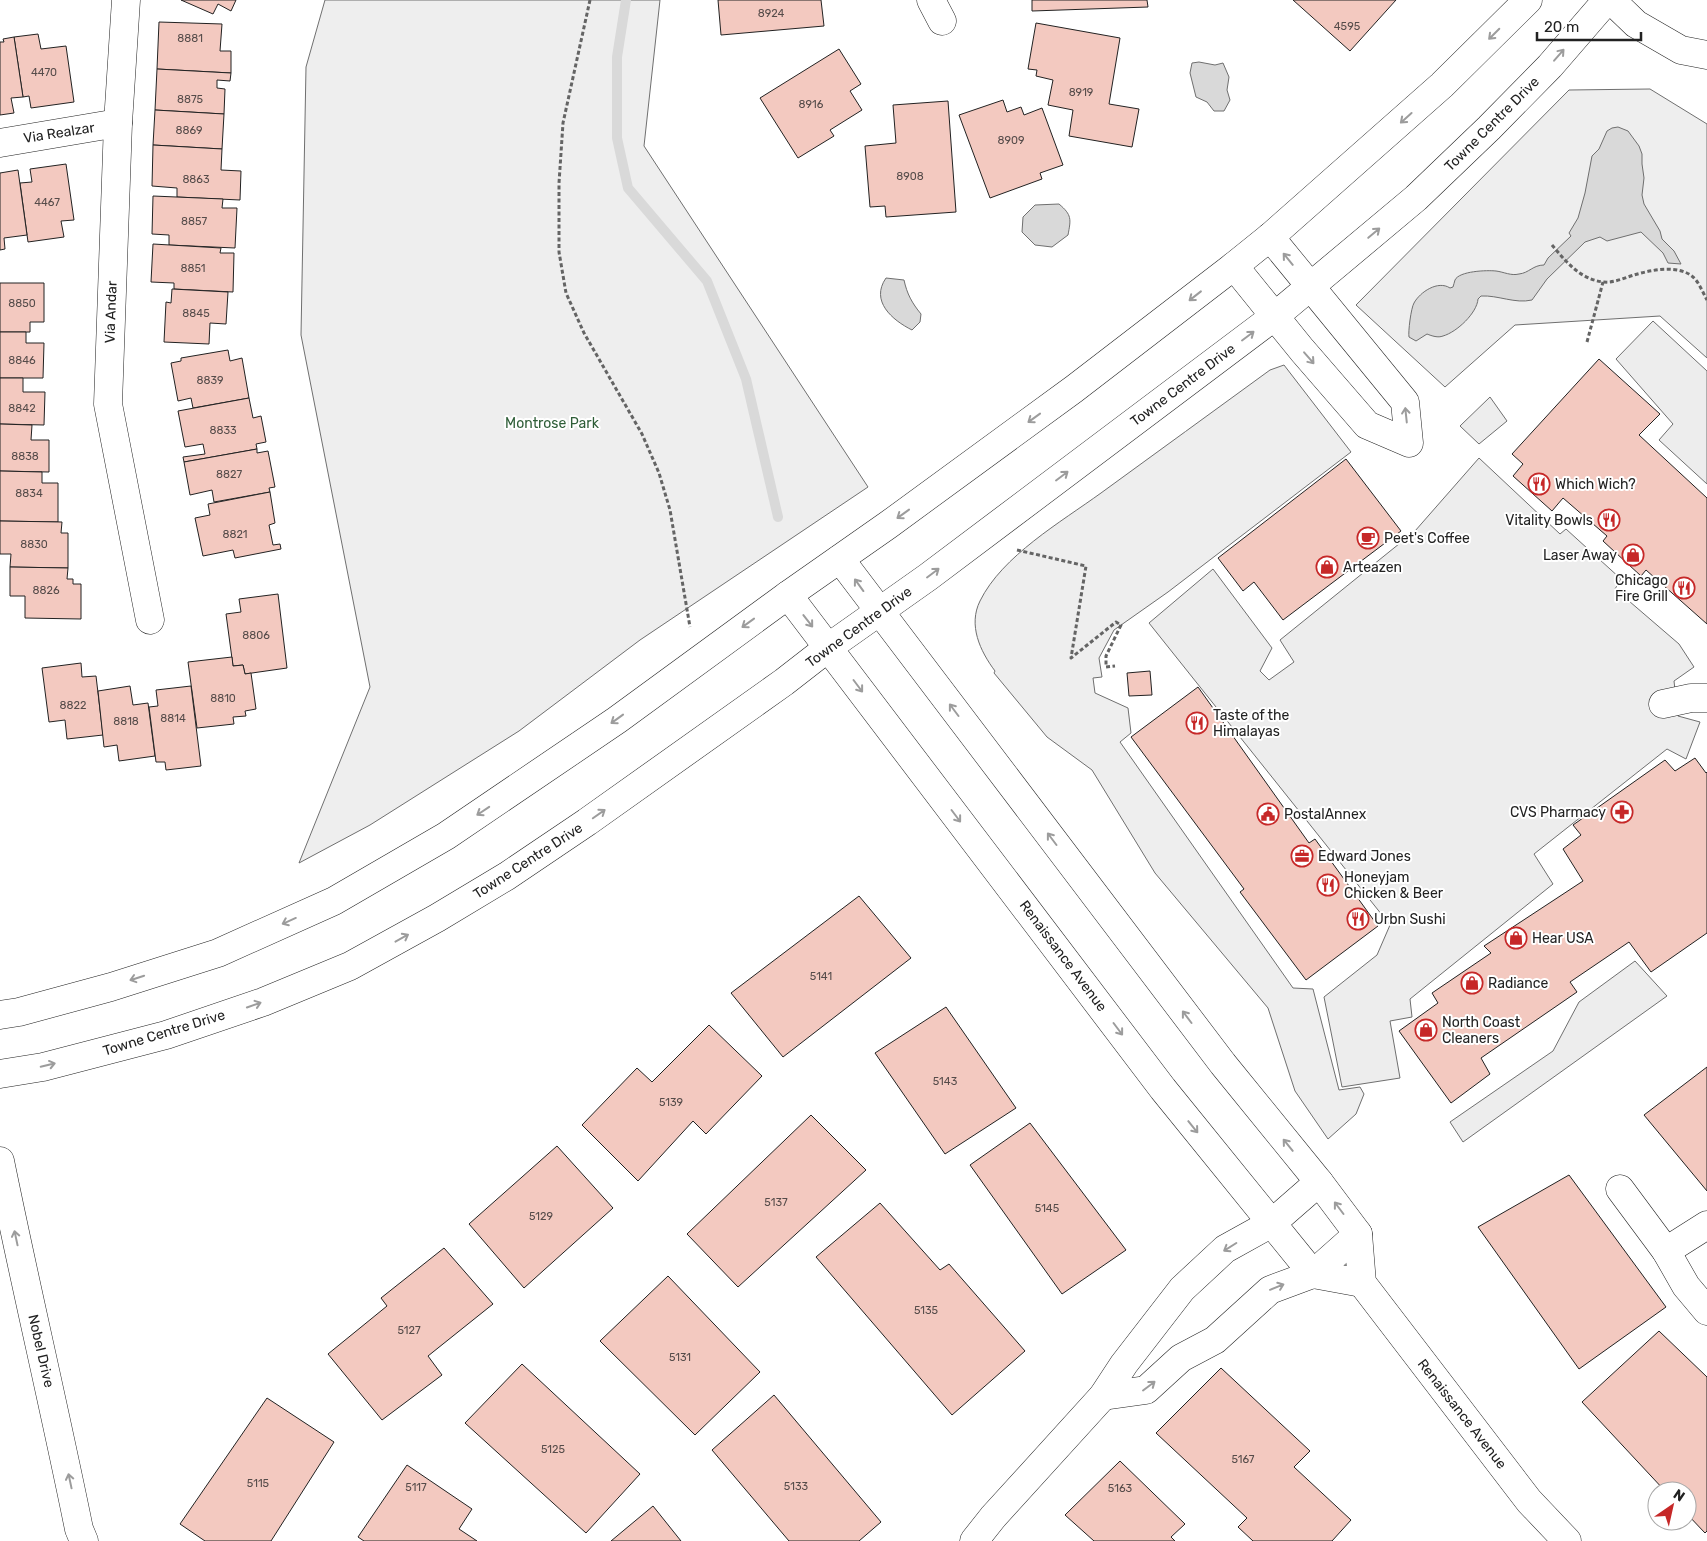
<svg xmlns="http://www.w3.org/2000/svg" width="1707" height="1541" font-family="Rubik,sans-serif">
<style>
.green{fill:#eee;stroke:#6f6f6f}
.parking{fill:#ededed;stroke:#6f6f6f}
.water{fill:#d9d9d9;stroke:#6f6f6f}
.lines{fill:none;stroke-linecap:round;stroke-linejoin:round}
.stream{stroke:#d9d9d9;stroke-width:10}
.building{fill:#f3c9c0;stroke:#222}
.minor-casing{stroke:#222;stroke-width:29}
.major-casing{stroke:#222;stroke-width:29}
.path{stroke:#646464;stroke-width:3;stroke-dasharray:4 2.5;stroke-linecap:butt}
.minor{stroke:#fff;stroke-width:28}
.major{stroke:#fff;stroke-width:28}
.oneway{stroke:#9c9c9c}
.labels{text-anchor:middle;dominant-baseline:central;stroke-width:4;stroke-linejoin:round;paint-order:stroke}
.number-label{font-size:11px;fill:#564c4a}
.street-label{font-size:14px;fill:#222;stroke:#fff}
.park-label{font-size:14px;fill:#2f5e38;stroke:#fff}
.poi-label{font-size:14px;fill:#222;stroke:#fff;text-anchor:start}
</style>
<rect width="100%" height="100%" fill="#fff"/>
<g class="green">
<polygon points="325,0 660,0 644,146 868,487 640,640 519,731 370,825 299,863 370,687 301,335 306,67"/>
<polygon points="1650,89 1707,124 1707,358 1660,316 1515,325 1445,387 1356,305 1569,90"/>
<path d="M1284 365 1351 452 1168 592 1114 630 1099 658 1102 677 1093 678 1095 693 1128 708 1131 733 1120 742 1293 988 1313 989 1339 1090 1360 1087 1364 1094 1356 1114 1328 1139 1295 1091 1268 1008 1155 873 1092 770 1047 737 994 673 995 671C980 651 968 625 980 601 1002 556 1061 522 1101 493 1157 452 1214 411 1270 370Z"/>
</g>
<g class="parking">
<polygon points="1653,321 1707,371 1707,484 1659,440 1673,424 1616,359"/>
<polygon points="1490,397 1507,421 1479,444 1460,426"/>
<polygon points="1479,458 1560,534 1566,529 1621,579 1615,589 1679,644 1694,667 1674,681 1678,716 1700,722 1686,759 1667,749 1534,854 1553,884 1410,999 1412,1017 1390,1021 1400,1078 1342,1087 1324,997 1377,955 1390,925 1149,623 1213,569 1272,648 1260,671 1269,680 1294,662 1280,640 1415,531"/>
<polygon points="1635,961 1667,996 1463,1142 1450,1122 1553,1051 1579,1002"/>
</g>
<g class="water">
<polygon points="1199,62 1215,65 1223,63 1229,77 1227,90 1230,100 1224,111 1214,111 1207,102 1196,97 1190,73 1192,63"/>
<path d="M1618 127 1628 131 1639 146 1642 154V164L1644 178 1642 195 1644 204 1660 231 1662 239 1674 251 1681 264 1668 263 1663 253 1641 232 1607 241 1600 237 1585 242 1547 279 1532 300C1515 304 1498 295 1481 296L1478 299C1477 313 1457 332 1443 336 1438 338 1432 336 1427 334L1416 341 1409 337C1408 332 1411 308 1414 303 1420 292 1438 280 1450 288L1453 287C1454 285 1454 282 1455 280 1459 271 1487 270 1496 271 1504 272 1511 276 1519 274 1529 273 1533 265 1544 265L1548 258 1571 236 1569 233 1578 218 1585 193 1592 156 1599 149 1607 131 1612 128Z"/>
<path d="M1059 204C1072 215 1071 219 1068 235L1052 247 1035 245 1022 232 1023 217 1035 205Z"/>
<path d="M886 278 904 280C907 294 912 303 921 314L920 322 912 330C892 320 870 301 886 278Z"/>
</g>
<g class="lines">
<polyline class="stream" points="626,0 617,57 617,138 628,188 707,281 746,379 778,517"/>
</g>
<g class="building">
<polygon points="181,0 236,0 231,11 218,4 213,14"/>
<polygon points="718,0 821,0 824,26 721,35"/>
<polygon points="1032,0 1147,0 1148,7 1032,11"/>
<polygon points="1293,0 1396,0 1350,51"/>
<polygon points="159,22 222,24 220,51 231,51 231,73 157,69"/>
<polygon points="1036,23 1120,38 1109,104 1139,109 1132,147 1069,136 1073,110 1048,105 1053,80 1036,76 1037,70 1028,69"/>
<polygon points="38,34 41,49 66,46 74,102 31,108 29,96 23,97 14,37"/>
<polygon points="14,37 23,97 11,98 14,113 0,115 0,42 4,42 3,39"/>
<polygon points="839,49 861,84 850,91 862,110 830,130 834,136 798,158 760,98"/>
<polygon points="157,69 231,73 230,81 217,80 217,88 225,89 224,114 155,110"/>
<polygon points="1003,100 1007,112 1021,107 1024,115 1042,108 1063,165 1040,173 1042,179 990,198 959,115"/>
<polygon points="948,101 956,212 886,217 885,206 870,207 865,146 896,143 893,105"/>
<polygon points="155,110 224,114 222,149 153,145"/>
<polygon points="153,145 222,149 221,170 241,171 240,200 177,197 177,188 152,186"/>
<polygon points="66,164 74,220 61,221 64,237 28,242 20,183 32,182 30,169"/>
<polygon points="18,170 27,235 4,238 5,249 0,250 0,173"/>
<polygon points="153,196 223,199 222,208 237,208 235,248 169,245 169,235 152,234"/>
<polygon points="153,244 221,248 220,253 234,253 233,292 174,289 174,283 151,282"/>
<polygon points="0,283 44,283 44,322 30,322 30,332 0,332"/>
<polygon points="172,289 228,292 226,324 210,323 209,344 164,342 166,302 171,303"/>
<polygon points="0,332 26,332 26,343 44,343 43,378 0,378"/>
<polygon points="228,350 230,361 242,358 249,398 193,408 191,398 178,401 171,363 181,361 181,358"/>
<polygon points="1599,359 1660,414 1639,435 1707,498 1707,624 1646,570 1641,576 1603,541 1607,536 1563,498 1552,511 1513,476 1523,464 1512,454"/>
<polygon points="0,378 23,378 23,392 45,392 44,425 0,424"/>
<polygon points="249,398 253,418 261,416 266,442 256,444 257,449 184,462 183,457 205,454 203,444 185,447 178,411"/>
<polygon points="0,424 32,425 31,440 49,440 49,472 0,471"/>
<polygon points="257,449 257,453 268,451 275,487 269,488 270,492 214,502 212,490 190,495 184,462"/>
<polygon points="1346,459 1401,531 1283,620 1254,582 1243,591 1218,558"/>
<polygon points="0,471 42,472 42,483 58,483 58,522 0,521"/>
<polygon points="270,492 275,523 269,525 273,545 280,544 281,549 235,558 233,550 203,556 195,518 210,515 208,504"/>
<polygon points="0,521 62,522 61,533 68,533 68,568 10,567 11,554 0,554"/>
<polygon points="10,567 68,568 67,579 73,579 73,584 81,584 81,619 25,618 25,596 10,596"/>
<polygon points="278,594 287,668 245,674 243,665 233,666 226,614 241,612 239,599"/>
<polygon points="232,657 233,666 243,665 245,674 251,673 256,709 245,711 246,716 233,717 234,724 197,728 188,662"/>
<polygon points="81,663 82,677 96,676 103,735 67,739 65,720 49,722 42,668"/>
<polygon points="1150,671 1152,695 1129,696 1127,673"/>
<polygon points="130,686 133,705 148,703 155,756 119,761 117,745 104,747 98,691"/>
<polygon points="191,686 201,766 166,770 165,762 156,762 149,707 158,706 156,690"/>
<polygon points="1198,687 1309,843 1315,839 1378,926 1306,980 1240,892 1244,889 1131,737"/>
<polygon points="1695,758 1706,773 1707,772 1707,933 1651,972 1629,942 1570,982 1577,992 1481,1058 1490,1074 1451,1103 1399,1031 1438,1003 1432,993 1491,953 1484,946 1583,881 1563,849 1581,835 1573,825 1665,760 1675,771"/>
<polygon points="859,896 911,958 783,1057 731,993"/>
<polygon points="946,1007 1016,1108 945,1154 875,1053"/>
<polygon points="709,1025 762,1076 706,1134 693,1121 638,1181 582,1125 637,1068 652,1082"/>
<polygon points="1707,1067 1707,1191 1644,1115"/>
<polygon points="811,1115 866,1170 738,1287 687,1234"/>
<polygon points="1030,1123 1126,1250 1062,1294 970,1165"/>
<polygon points="557,1146 613,1208 524,1288 469,1224"/>
<polygon points="1569,1175 1666,1307 1579,1369 1478,1227"/>
<polygon points="880,1203 940,1270 949,1264 1025,1351 952,1415 816,1257"/>
<polygon points="444,1248 493,1304 428,1356 442,1375 382,1420 328,1354 387,1306 381,1298"/>
<polygon points="668,1276 760,1372 695,1435 600,1341"/>
<polygon points="1659,1331 1707,1377 1707,1531 1705,1533 1687,1514 1687,1491 1665,1491 1582,1402"/>
<polygon points="522,1364 640,1474 586,1533 465,1423"/>
<polygon points="1221,1368 1310,1451 1294,1467 1351,1520 1332,1541 1253,1541 1238,1527 1247,1518 1156,1433"/>
<polygon points="774,1395 881,1522 859,1541 789,1541 712,1450"/>
<polygon points="267,1398 334,1442 271,1541 205,1541 180,1524"/>
<polygon points="1120,1461 1185,1524 1171,1537 1175,1541 1094,1541 1065,1515"/>
<polygon points="407,1465 472,1509 459,1529 477,1541 364,1541 358,1537"/>
<polygon points="653,1506 681,1541 611,1541"/>
</g>
<g class="lines">
<g class="minor-casing">
<g id="minor">
<polyline points="126,0 118,123 108,404 150,620"/>
<polyline points="931,0 942,21"/>
<polyline points="1611,0 1636,24 1681,50 1707,55"/>
<polyline points="0,143 118,123"/>
<polyline points="1234,266 1302,350 1367,425 1409,443 1405,402 1270,237"/>
<polyline points="840,559 1223,1064 1319,1182 1358,1234 1362,1283 1529,1501 1567,1541"/>
<polyline points="788,595 1163,1089 1313,1274 1362,1283"/>
<polyline points="1663,704 1691,698 1707,698"/>
<polyline points="1620,1189 1666,1251 1686,1286 1707,1311"/>
<polyline points="1666,1251 1707,1225"/>
<polyline points="1103,1396 1146,1390 1181,1358 1215,1340 1270,1290 1313,1274 1358,1234"/>
<polyline points="974,1541 993,1517 1103,1396 1124,1364 1182,1289 1225,1249 1272,1223 1319,1182"/>
</g>
</g>
<g class="major-casing">
<g id="major">
<polyline points="0,1015 19,1012 111,987 218,953 334,901 446,836 617,720 788,595 888,525 1074,389 1234,266 1270,237 1442,85 1528,0"/>
<polyline points="0,1074 43,1067 166,1035 263,1002 350,966 437,918 507,876 587,822 784,682 829,647 928,577 1275,316 1416,198 1489,128 1550,66 1607,0"/>
<path d="M0 1161C25 1284 54 1406 79 1529L84 1541"/>
</g>
</g>
<g class="path">
<polyline points="590,0 563,123 559,183 559,252 566,293 584,333 642,434 659,473 670,510 690,627"/>
<path d="M1552 245C1566 262 1581 280 1604 282 1614 283 1624 278 1634 275 1651 270 1678 264 1693 277 1699 282 1703 293 1707 300"/>
<polyline points="1587,342 1603,282"/>
<polyline points="1017,550 1086,566 1071,658 1116,622 1121,625 1106,656 1106,667 1115,666"/>
</g>
<use href="#minor" class="minor"/>
<use href="#major" class="major"/>
</g>
<defs><path id="oneway-shaft" d="M-6 0H5M1.5-3L5.5 0L1.5 3" fill="none" stroke-width="1.6" stroke-linecap="round" stroke-linejoin="round" transform="scale(1.25)"/></defs>
<g class="oneway">
<use href="#oneway-shaft" transform="translate(1494 34) rotate(135)"/>
<use href="#oneway-shaft" transform="translate(1559 55) rotate(-49)"/>
<use href="#oneway-shaft" transform="translate(1406 118) rotate(138)"/>
<use href="#oneway-shaft" transform="translate(1374 233) rotate(-40)"/>
<use href="#oneway-shaft" transform="translate(1288 259) rotate(-129)"/>
<use href="#oneway-shaft" transform="translate(1195 296) rotate(142)"/>
<use href="#oneway-shaft" transform="translate(1248 336) rotate(-37)"/>
<use href="#oneway-shaft" transform="translate(1309 358) rotate(49)"/>
<use href="#oneway-shaft" transform="translate(1406 415) rotate(-96)"/>
<use href="#oneway-shaft" transform="translate(1034 418) rotate(144)"/>
<use href="#oneway-shaft" transform="translate(1062 476) rotate(-37)"/>
<use href="#oneway-shaft" transform="translate(903 514) rotate(144)"/>
<use href="#oneway-shaft" transform="translate(933 573) rotate(-37)"/>
<use href="#oneway-shaft" transform="translate(859 585) rotate(-126)"/>
<use href="#oneway-shaft" transform="translate(808 621) rotate(52)"/>
<use href="#oneway-shaft" transform="translate(748 623) rotate(144)"/>
<use href="#oneway-shaft" transform="translate(858 686) rotate(53)"/>
<use href="#oneway-shaft" transform="translate(954 710) rotate(-127)"/>
<use href="#oneway-shaft" transform="translate(617 719) rotate(144)"/>
<use href="#oneway-shaft" transform="translate(483 811) rotate(146)"/>
<use href="#oneway-shaft" transform="translate(599 814) rotate(-35)"/>
<use href="#oneway-shaft" transform="translate(956 816) rotate(53)"/>
<use href="#oneway-shaft" transform="translate(1052 839) rotate(-127)"/>
<use href="#oneway-shaft" transform="translate(289 921) rotate(156)"/>
<use href="#oneway-shaft" transform="translate(402 938) rotate(-29)"/>
<use href="#oneway-shaft" transform="translate(137 978) rotate(162)"/>
<use href="#oneway-shaft" transform="translate(254 1005) rotate(-19)"/>
<use href="#oneway-shaft" transform="translate(1187 1017) rotate(-127)"/>
<use href="#oneway-shaft" transform="translate(1118 1029) rotate(53)"/>
<use href="#oneway-shaft" transform="translate(48 1065) rotate(-13)"/>
<use href="#oneway-shaft" transform="translate(1193 1127) rotate(51)"/>
<use href="#oneway-shaft" transform="translate(1288 1145) rotate(-129)"/>
<use href="#oneway-shaft" transform="translate(1339 1208) rotate(-127)"/>
<use href="#oneway-shaft" transform="translate(16 1238) rotate(-102)"/>
<use href="#oneway-shaft" transform="translate(1230 1247) rotate(148)"/>
<use href="#oneway-shaft" transform="translate(1277 1287) rotate(-22)"/>
<use href="#oneway-shaft" transform="translate(1149 1386) rotate(-37)"/>
<use href="#oneway-shaft" transform="translate(70 1481) rotate(-102)"/>
</g>
<defs>
<g id="restaurant-ring" transform="scale(1.125)"><circle r="9.5" fill="#fff" stroke="#c62828" stroke-width="1.5"/><path d="M-5-6h1v4h1v-4h1v4h1v-4h1v5L-1.5 .5V6h-2V.5L-5-1ZM5-6V6H3V1.5H1.5Q1.5-4 5-6Z" fill="#c62828"/></g>
<g id="cafe-ring" transform="scale(1.125)"><circle r="9.5" fill="#fff" stroke="#c62828" stroke-width="1.5"/><path d="M-5.5-4.5H6V0H3Q3 3.5 0 3.5H-2.5Q-5.5 3.5-5.5 0ZM3-3.2v2h1.7v-2ZM-6 4.5H4V6H-6Z" fill="#c62828"/></g>
<g id="shop-ring" transform="scale(1.125)"><circle r="9.5" fill="#fff" stroke="#c62828" stroke-width="1.5"/><path d="M-5-2.5h2.3a2.7 3.5 0 0 1 5.4 0H5L5.5 6h-11ZM-1.5-2.5h3a1.5 2.3 0 0 0-3 0Z" fill="#c62828"/></g>
<g id="pharmacy-ring" transform="scale(1.125)"><circle r="9.5" fill="#fff" stroke="#c62828" stroke-width="1.5"/><path d="M-2-6h4v4h4v4h-4v4h-4v-4h-4v-4h4Z" fill="#c62828"/></g>
<g id="civic-ring" transform="scale(1.125)"><circle r="9.5" fill="#fff" stroke="#c62828" stroke-width="1.5"/><path d="M-.6-6.5H3V-4.5H.6V-3L4-1V1h2V6H-6V1h2V-1L-.6-3ZM-1.2 2.5V6h2.4V2.5Z" fill="#c62828"/></g>
<g id="office-ring" transform="scale(1.125)"><circle r="9.5" fill="#fff" stroke="#c62828" stroke-width="1.5"/><path d="M-6-3h4V-5.5h4V-3h4V5H-6ZM-1-4.5V-3h2v-1.5ZM-6 0V1H6V0Z" fill="#c62828"/></g>
</defs>
<g fill-rule="evenodd">
<use href="#restaurant-ring" x="1539" y="484"/>
<use href="#restaurant-ring" x="1609" y="520"/>
<use href="#cafe-ring" x="1368" y="538"/>
<use href="#shop-ring" x="1633" y="555"/>
<use href="#shop-ring" x="1327" y="567"/>
<use href="#restaurant-ring" x="1684" y="588"/>
<use href="#restaurant-ring" x="1197" y="723"/>
<use href="#pharmacy-ring" x="1622" y="812"/>
<use href="#civic-ring" x="1268" y="814"/>
<use href="#office-ring" x="1302" y="856"/>
<use href="#restaurant-ring" x="1328" y="885"/>
<use href="#restaurant-ring" x="1358" y="919"/>
<use href="#shop-ring" x="1516" y="938"/>
<use href="#shop-ring" x="1472" y="983"/>
<use href="#shop-ring" x="1426" y="1030"/>
</g>
<g class="labels">
<g class="number-label">
<text x="771" y="13">8924</text>
<text x="1347" y="26">4595</text>
<text x="190" y="38">8881</text>
<text x="44" y="72">4470</text>
<text x="1081" y="92">8919</text>
<text x="190" y="99">8875</text>
<text x="811" y="104">8916</text>
<text x="189" y="130">8869</text>
<text x="1011" y="140">8909</text>
<text x="910" y="176">8908</text>
<text x="196" y="179">8863</text>
<text x="47" y="202">4467</text>
<text x="194" y="221">8857</text>
<text x="193" y="268">8851</text>
<text x="22" y="303">8850</text>
<text x="196" y="313">8845</text>
<text x="22" y="360">8846</text>
<text x="210" y="380">8839</text>
<text x="22" y="408">8842</text>
<text x="223" y="430">8833</text>
<text x="25" y="456">8838</text>
<text x="229" y="474">8827</text>
<text x="29" y="493">8834</text>
<text x="235" y="534">8821</text>
<text x="34" y="544">8830</text>
<text x="46" y="590">8826</text>
<text x="256" y="635">8806</text>
<text x="223" y="698">8810</text>
<text x="73" y="705">8822</text>
<text x="173" y="718">8814</text>
<text x="126" y="721">8818</text>
<text x="821" y="976">5141</text>
<text x="945" y="1081">5143</text>
<text x="671" y="1102">5139</text>
<text x="776" y="1202">5137</text>
<text x="1047" y="1208">5145</text>
<text x="541" y="1216">5129</text>
<text x="926" y="1310">5135</text>
<text x="409" y="1330">5127</text>
<text x="680" y="1357">5131</text>
<text x="553" y="1449">5125</text>
<text x="1243" y="1459">5167</text>
<text x="258" y="1483">5115</text>
<text x="796" y="1486">5133</text>
<text x="416" y="1487">5117</text>
<text x="1120" y="1488">5163</text>
</g>
<g class="street-label">
<text transform="translate(1492 124) rotate(-45)">Towne Centre Drive</text>
<text transform="translate(59 133) rotate(-9)">Via Realzar</text>
<text transform="translate(111 312) rotate(-88)">Via Andar</text>
<text transform="translate(1183 385) rotate(-37)">Towne Centre Drive</text>
<text transform="translate(859 627) rotate(-36)">Towne Centre Drive</text>
<text transform="translate(528 861) rotate(-33)">Towne Centre Drive</text>
<text transform="translate(1063 956) rotate(53)">Renaissance Avenue</text>
<text transform="translate(164 1033) rotate(-17)">Towne Centre Drive</text>
<text transform="translate(41 1351) rotate(77)">Nobel Drive</text>
<text transform="translate(1462 1414) rotate(52)">Renaissance Avenue</text>
</g>
<g class="park-label">
<text x="552" y="423">Montrose Park</text>
</g>
<g class="poi-label">
<text x="1555" y="484">Which Wich?</text>
<text x="1593" y="520" text-anchor="end">Vitality Bowls</text>
<text x="1384" y="538">Peet's Coffee</text>
<text x="1617" y="555" text-anchor="end">Laser Away</text>
<text x="1343" y="567">Arteazen</text>
<text x="1668" y="580" text-anchor="end">Chicago<tspan x="1668" dy="16">Fire Grill</tspan></text>
<text x="1213" y="715">Taste of the<tspan x="1213" dy="16">Himalayas</tspan></text>
<text x="1606" y="812" text-anchor="end">CVS Pharmacy</text>
<text x="1284" y="814">PostalAnnex</text>
<text x="1318" y="856">Edward Jones</text>
<text x="1344" y="877">Honeyjam<tspan x="1344" dy="16">Chicken &amp; Beer</tspan></text>
<text x="1374" y="919">Urbn Sushi</text>
<text x="1532" y="938">Hear USA</text>
<text x="1488" y="983">Radiance</text>
<text x="1442" y="1022">North Coast<tspan x="1442" dy="16">Cleaners</tspan></text>
</g>
</g>
<g transform="translate(1672 1506) rotate(34)"><circle r="24" fill="#ffffff" stroke="#a7a7a7"/>
<path d="M0-4L9 19L0 12L-9 19Z" fill="#c62828"/>
<text y="-8" font-size="14" font-weight="bold" text-anchor="middle" fill="#222222">N</text>
</g>
<path d="M1537 32v8h104v-8" fill="none" stroke="#222222" stroke-width="2.5"/>
<text x="1544" y="32" font-size="15" fill="#222222" stroke="#ffffff" stroke-width="4" paint-order="stroke">20 m</text>
</svg>
